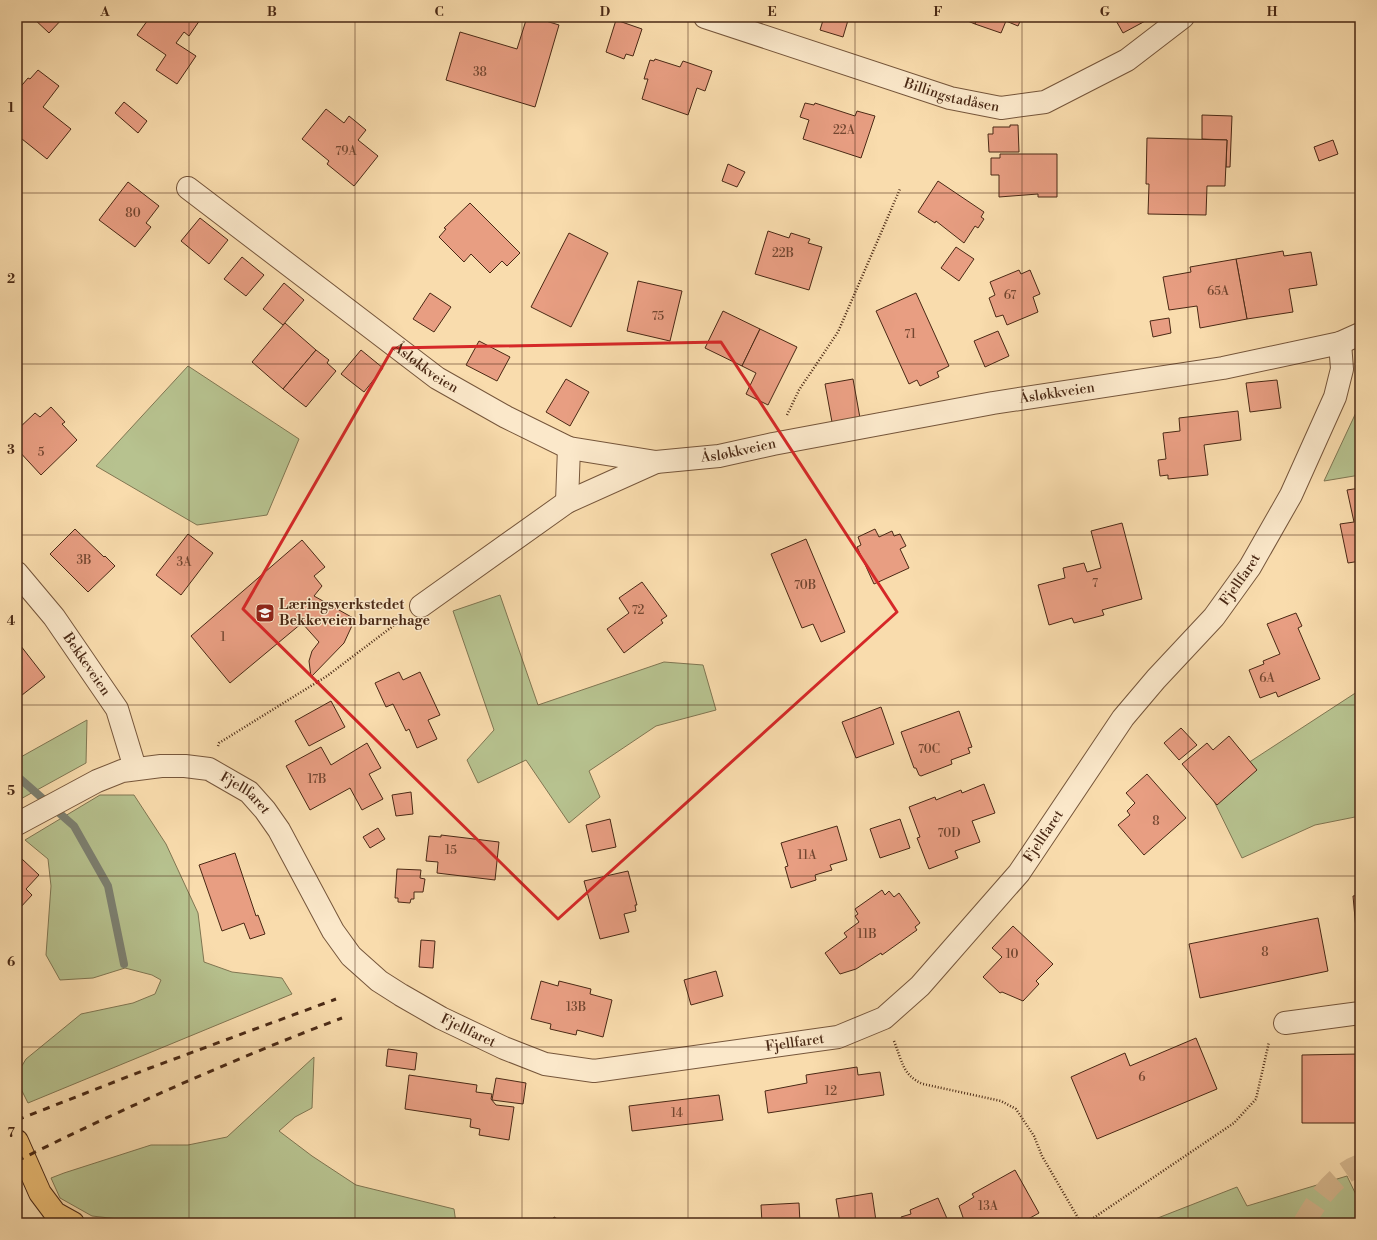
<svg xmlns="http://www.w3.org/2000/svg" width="1377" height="1240" font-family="'Libre Bodoni',serif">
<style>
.green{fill:#b7c28f;stroke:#807652}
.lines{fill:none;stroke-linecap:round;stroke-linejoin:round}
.stream{stroke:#7c8071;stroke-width:8}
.building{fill:#e89e82;stroke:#4a2915}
.minor-tunnel{stroke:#d6b88f;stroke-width:22;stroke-dasharray:22 11;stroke-linecap:butt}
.minor-casing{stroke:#76563b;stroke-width:24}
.major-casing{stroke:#4a2915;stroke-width:24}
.path{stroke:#4a2915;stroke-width:2.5;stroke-dasharray:1 2;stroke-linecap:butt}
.minor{stroke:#fbe8ca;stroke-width:22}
.major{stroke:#ecbe76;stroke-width:22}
.rail{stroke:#4a2915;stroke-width:3;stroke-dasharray:7 7;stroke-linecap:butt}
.marked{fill:none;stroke:#d62828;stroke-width:3;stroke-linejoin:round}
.grid{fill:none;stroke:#4a2915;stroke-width:1;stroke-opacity:0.55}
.labels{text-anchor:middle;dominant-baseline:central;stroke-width:3;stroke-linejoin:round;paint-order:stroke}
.number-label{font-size:12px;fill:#724630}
.street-label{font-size:14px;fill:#4a2915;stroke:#fbe8ca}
.poi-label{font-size:14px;font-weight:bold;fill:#4a2915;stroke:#fbe8ca;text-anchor:start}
.neatline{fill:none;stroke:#4a2915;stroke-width:1.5}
.grid-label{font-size:13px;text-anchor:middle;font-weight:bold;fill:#4a2915}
</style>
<rect width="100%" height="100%" fill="#f9dcad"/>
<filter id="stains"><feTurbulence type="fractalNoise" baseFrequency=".005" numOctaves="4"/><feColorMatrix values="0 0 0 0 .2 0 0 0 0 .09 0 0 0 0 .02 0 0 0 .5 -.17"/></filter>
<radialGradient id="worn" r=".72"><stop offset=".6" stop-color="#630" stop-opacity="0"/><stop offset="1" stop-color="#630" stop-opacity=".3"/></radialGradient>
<g class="green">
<polygon points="188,366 299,439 267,515 197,525 96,466"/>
<polygon points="1360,404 1360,475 1324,481"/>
<polygon points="500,595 538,705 664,662 703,665 716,710 656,726 589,771 600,797 569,823 526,760 478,783 467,760 494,730 453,611"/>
<polygon points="1360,690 1360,816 1315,825 1242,858 1208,789"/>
<polygon points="87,720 86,763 17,801 17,757 19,758"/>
<polygon points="100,795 134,795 166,844 198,913 204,962 232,972 282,978 292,994 28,1103 17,1081 17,1074 26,1059 81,1014 133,1003 155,994 161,980 152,975 125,968 93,978 60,980 46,955 51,886 48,859 25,840"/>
<polygon points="314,1057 312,1108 295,1117 279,1131 312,1156 356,1185 454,1209 456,1223 299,1223 273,1220 144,1222 92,1216 60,1198 51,1178 64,1173 151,1145 188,1145 227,1137"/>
<polygon points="1347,1176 1360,1203 1360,1223 1145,1223 1237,1187 1247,1206"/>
</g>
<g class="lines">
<polyline class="stream" points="17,776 74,826 108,886 124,964"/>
</g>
<g class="building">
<polygon points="32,17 64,17 49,33"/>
<polygon points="150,17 202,17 189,36 184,32 176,43 196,56 177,84 156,70 166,55 137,35"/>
<polygon points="527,17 533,17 559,25 535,107 446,80 460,32 517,49"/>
<polygon points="824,17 849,17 843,37 820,30"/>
<polygon points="958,17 978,17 975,24"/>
<polygon points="978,17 1022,17 1018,26 1006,21 1001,33 975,24"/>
<polygon points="1114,17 1149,17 1149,19 1123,33"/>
<polygon points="616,20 642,29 633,56 626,54 624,59 606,52"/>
<polygon points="655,59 680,67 683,61 712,71 705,91 697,88 688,115 642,99 648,79 644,79 650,60 654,61"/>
<polygon points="38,70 59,86 43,107 71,129 47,159 17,135 17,91 28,78 30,79"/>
<polygon points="124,102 147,121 138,133 115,113"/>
<polygon points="805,103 814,105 815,103 855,116 857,111 875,116 861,158 803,139 809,120 800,117"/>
<polygon points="326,109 344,123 349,116 366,130 358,140 378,156 354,186 327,164 329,161 302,139"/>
<polygon points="1202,115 1232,116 1230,167 1226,167 1227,140 1202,139"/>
<polygon points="1010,125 1018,125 1019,152 989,152 988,134 993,134 993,127 1010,127"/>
<polygon points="1147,138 1227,140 1225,186 1207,186 1206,215 1148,214 1149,184 1146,184"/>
<polygon points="1333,140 1338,154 1319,161 1314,147"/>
<polygon points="1000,154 1057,154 1057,197 1038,197 1038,194 999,197 999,175 991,175 991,158 1000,158"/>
<polygon points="728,164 745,172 737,187 722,181"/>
<polygon points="938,181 984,212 981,217 984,219 978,228 975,226 964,243 936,221 935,223 918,212"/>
<polygon points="128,182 159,206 146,223 151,227 135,247 99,220"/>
<polygon points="470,203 520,253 507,266 502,261 490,273 471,254 464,262 439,237 446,229 444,228"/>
<polygon points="200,218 228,240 209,264 181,241"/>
<polygon points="768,231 789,238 791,233 810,239 808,243 822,247 809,290 755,274"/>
<polygon points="569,233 608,253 571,327 531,307"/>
<polygon points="956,247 974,259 959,281 941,268"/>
<polygon points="1283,251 1284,256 1311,252 1317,285 1289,289 1293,312 1247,319 1236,259"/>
<polygon points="242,257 264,275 246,296 224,279"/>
<polygon points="1236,259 1247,319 1200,328 1197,306 1169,310 1163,277 1191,272 1190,267"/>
<polygon points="1019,270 1021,274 1030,270 1040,294 1033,297 1038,312 1007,325 1003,315 996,317 989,298 995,295 990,282"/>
<polygon points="638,281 682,291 670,341 627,331"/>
<polygon points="284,283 304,300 283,325 263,309"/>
<polygon points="430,293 451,307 434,332 413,319"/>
<polygon points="916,293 949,366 937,372 939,377 920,386 917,380 909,384 876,311"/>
<polygon points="723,311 760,329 742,366 705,348"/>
<polygon points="1169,318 1171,333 1153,337 1150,321"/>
<polygon points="285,323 316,350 283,389 252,362"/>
<polygon points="760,329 797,347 768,405 746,394 756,373 742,366"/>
<polygon points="998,331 1009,356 985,367 974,341"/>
<polygon points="479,341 510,357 497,381 466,365"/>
<polygon points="316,350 329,360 327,363 336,371 306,407 283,389"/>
<polygon points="361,350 383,368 364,392 341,374"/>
<polygon points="566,379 589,392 570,426 546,412"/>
<polygon points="853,379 860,418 832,422 825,384"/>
<polygon points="1277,380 1281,408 1250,412 1246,383"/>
<polygon points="51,407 65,422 62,424 77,440 41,475 17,449 17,430 35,413 40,417"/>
<polygon points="1238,411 1241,440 1204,445 1208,475 1168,479 1168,475 1160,476 1158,460 1166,459 1163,433 1180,431 1179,418"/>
<polygon points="1360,488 1360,561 1348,563 1340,524 1354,522 1347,490"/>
<polygon points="1122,523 1142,599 1102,610 1104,615 1074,623 1072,618 1049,625 1038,585 1065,578 1063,568 1084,563 1087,572 1101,568 1091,531"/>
<polygon points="75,529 104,557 105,556 115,566 88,592 50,554"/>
<polygon points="875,529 879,537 892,531 894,536 900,534 906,546 900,549 909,568 874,584 857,547 861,545 858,537"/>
<polygon points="188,534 213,553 181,595 156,575"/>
<polygon points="806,539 845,632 821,642 813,624 802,628 771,554"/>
<polygon points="302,540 325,567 314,576 322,586 314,596 355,619 344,643 311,677 309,661 312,651 319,642 302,623 230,683 191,636"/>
<polygon points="642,582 667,616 661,620 663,623 624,653 607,629 629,613 619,598"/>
<polygon points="1296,613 1302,626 1298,628 1320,679 1278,697 1276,692 1260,698 1249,670 1264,664 1263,661 1280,654 1267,624"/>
<polygon points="17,641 45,677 17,699"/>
<polygon points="399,672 403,680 420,672 440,715 428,720 437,739 417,748 409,729 406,731 393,704 386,707 375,683"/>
<polygon points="331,701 345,727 309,746 295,721"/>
<polygon points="881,707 894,744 856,758 842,722"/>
<polygon points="959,711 972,747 968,748 970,753 951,760 952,764 921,776 919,775 916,768 914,768 901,732"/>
<polygon points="1181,728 1197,745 1179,760 1164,743"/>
<polygon points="1229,736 1257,770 1217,805 1182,764 1207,743 1213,750"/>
<polygon points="367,743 381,768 369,774 383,799 362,810 350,788 310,810 286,766 321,747 331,765"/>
<polygon points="1147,774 1186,818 1144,855 1118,825 1130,815 1127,811 1135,803 1126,793"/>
<polygon points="984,784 995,813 972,821 980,842 955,851 958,858 929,869 917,838 920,837 909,807 935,797 936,800 961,790 962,793"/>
<polygon points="411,792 413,814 396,816 392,795"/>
<polygon points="610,819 616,847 592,852 586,825"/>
<polygon points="900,819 910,848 880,858 870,829"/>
<polygon points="837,826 847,860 830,865 832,870 815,875 816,880 791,888 785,867 788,866 781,843"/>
<polygon points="378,828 385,839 370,848 363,837"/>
<polygon points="441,835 499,842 495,880 437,873 438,862 426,861 429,836 441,837"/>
<polygon points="235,853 256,916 258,915 265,934 250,939 244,923 222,931 199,865"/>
<polygon points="22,859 39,875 26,889 32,895 19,909 17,907 17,864"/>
<polygon points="397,869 421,870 420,878 425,879 423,892 414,892 414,899 411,899 410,903 398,902 398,898 395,898"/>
<polygon points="628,871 637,905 635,905 636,911 624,914 629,932 600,939 584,881"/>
<polygon points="882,890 885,895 889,891 894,897 899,893 920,923 915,927 917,930 882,955 881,953 856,969 840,974 825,953 847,937 844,933 859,922 855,916 858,914 855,909"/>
<polygon points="1360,895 1360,950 1358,951 1353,896"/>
<polygon points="1318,918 1328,971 1200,998 1189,944"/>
<polygon points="1013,926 1053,964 1036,981 1039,984 1023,1001 1002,992 1000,993 983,977 1002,957 992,948"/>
<polygon points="421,940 435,941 433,968 419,967"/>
<polygon points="716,971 723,996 691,1005 684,980"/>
<polygon points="541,981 558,986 559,981 591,989 590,994 612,1000 603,1037 577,1030 576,1035 550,1029 551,1024 531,1019"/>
<polygon points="1196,1038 1217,1089 1097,1139 1071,1077 1125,1053 1130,1066"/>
<polygon points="388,1049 417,1053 415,1070 386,1066"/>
<polygon points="1360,1054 1360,1123 1302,1123 1302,1055"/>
<polygon points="857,1067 858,1075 880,1072 884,1095 768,1113 765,1091 807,1083 806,1075"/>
<polygon points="409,1075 477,1085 476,1092 492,1094 491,1099 496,1105 514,1107 509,1140 479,1135 480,1129 470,1127 471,1119 405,1109"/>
<polygon points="496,1078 526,1083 523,1104 492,1100"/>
<polygon points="719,1095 723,1120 632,1131 629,1106"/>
<polygon points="1015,1170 1039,1213 1021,1223 989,1223 988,1222 965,1223 959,1206 974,1197 972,1194"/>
<polygon points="872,1193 876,1221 840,1223 836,1199"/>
<polygon points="938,1198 949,1223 903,1223 901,1217 911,1214 910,1210"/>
<polygon points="799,1203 800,1223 761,1223 762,1223 761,1205"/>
<polygon points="554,1217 565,1223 551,1223"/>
</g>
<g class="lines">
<path class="minor-tunnel" d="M1304 1223C1317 1200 1334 1175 1360 1165"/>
<g class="minor-casing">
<g id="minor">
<path id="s1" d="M705 17 950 98 1001 108 1045 102 1127 60 1183 17"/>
<path id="s2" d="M188 188 437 378 506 417 569 448 656 462 719 456 773 444 993 403 1223 368 1340 343 1360 334"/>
<polyline points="567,502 569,448"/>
<path id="s3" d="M17 573 54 617 117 709 135 768"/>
<polyline points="421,606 567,502 656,462"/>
<path id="s4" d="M17 824 97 781 122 771 161 766H185L209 769 249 792 265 810 279 830 333 931 351 956 379 981 401 995 441 1018 504 1048 545 1064 594 1071 838 1037 884 1018 920 986 1019 873 1123 718 1156 679 1214 617 1250 567 1291 495 1335 397 1342 369 1340 343"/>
<polyline points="1285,1023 1360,1013"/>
</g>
</g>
<g class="major-casing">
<polyline id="major" points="17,1141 40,1193 55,1213 73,1223"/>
</g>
<g class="path">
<polyline points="787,415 799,390 838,332 900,189"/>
<polyline points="218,746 219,743 327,676 401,620"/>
<path d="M894 1041C902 1061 903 1076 923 1084L1001 1101 1016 1109 1034 1136 1042 1156 1081 1223"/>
<polyline points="1086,1223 1234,1123 1256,1099 1269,1042"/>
</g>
<use href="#minor" class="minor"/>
<use href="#major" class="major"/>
<g class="rail">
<polyline points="17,1120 150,1068 336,999"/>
<path d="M17 1161C124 1108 231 1060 342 1018"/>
</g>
</g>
<path class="marked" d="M721 342 897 612 558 919 243 609 393 348Z"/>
<path class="grid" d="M189 17V1223M355 17V1223M522 17V1223M688 17V1223M855 17V1223M1022 17V1223M1188 17V1223M17 193H1360M17 364H1360M17 535H1360M17 705H1360M17 876H1360M17 1047H1360"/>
<defs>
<g id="school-square" transform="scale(1)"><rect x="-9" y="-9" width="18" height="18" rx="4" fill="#8f2418" stroke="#fbe8ca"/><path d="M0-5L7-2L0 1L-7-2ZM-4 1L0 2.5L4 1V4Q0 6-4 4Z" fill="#fff"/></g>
</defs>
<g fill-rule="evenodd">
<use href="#school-square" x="265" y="613"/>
</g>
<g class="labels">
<g class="number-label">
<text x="480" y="72">38</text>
<text x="844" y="130">22A</text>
<text x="346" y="151">79A</text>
<text x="133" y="213">80</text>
<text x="783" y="253">22B</text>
<text x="1218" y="291">65A</text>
<text x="1010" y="295">67</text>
<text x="658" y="316">75</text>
<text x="910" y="334">71</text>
<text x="41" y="452">5</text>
<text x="84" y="560">3B</text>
<text x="184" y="562">3A</text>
<text x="1095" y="583">7</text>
<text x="805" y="585">70B</text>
<text x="638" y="610">72</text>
<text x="223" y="637">1</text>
<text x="1267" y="678">6A</text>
<text x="929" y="749">70C</text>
<text x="317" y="779">17B</text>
<text x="1156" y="821">8</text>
<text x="949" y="833">70D</text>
<text x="451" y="850">15</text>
<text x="807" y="855">11A</text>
<text x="867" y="934">11B</text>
<text x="1265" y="952">8</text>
<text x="1012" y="954">10</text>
<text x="576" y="1007">13B</text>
<text x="1142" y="1077">6</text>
<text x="831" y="1091">12</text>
<text x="677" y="1113">14</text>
<text x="988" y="1206">13A</text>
</g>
<g class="street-label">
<text stroke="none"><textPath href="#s1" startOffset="259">Billingstadåsen</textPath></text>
<text stroke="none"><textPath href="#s2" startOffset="298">Åsløkkveien</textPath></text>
<text stroke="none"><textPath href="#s2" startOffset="958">Åsløkkveien</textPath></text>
<text stroke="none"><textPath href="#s2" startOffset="634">Åsløkkveien</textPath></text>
<text stroke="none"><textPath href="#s4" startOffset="1581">Fjellfaret</textPath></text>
<text stroke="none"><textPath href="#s3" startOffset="115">Bekkeveien</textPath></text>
<text stroke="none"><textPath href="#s4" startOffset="249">Fjellfaret</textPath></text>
<text stroke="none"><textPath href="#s4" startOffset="1257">Fjellfaret</textPath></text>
<text stroke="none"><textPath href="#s4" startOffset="585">Fjellfaret</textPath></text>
<text stroke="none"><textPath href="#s4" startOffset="921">Fjellfaret</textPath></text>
</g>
<g class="poi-label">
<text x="279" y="605">Læringsverkstedet<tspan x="279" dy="16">Bekkeveien barnehage</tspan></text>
</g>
</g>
<rect width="1377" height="1240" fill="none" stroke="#f9dcad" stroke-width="44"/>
<rect x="22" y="22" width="1333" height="1196" class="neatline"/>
<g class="grid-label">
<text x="105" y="16">A</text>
<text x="272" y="16">B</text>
<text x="439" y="16">C</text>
<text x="605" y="16">D</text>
<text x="772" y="16">E</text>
<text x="938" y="16">F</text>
<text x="1105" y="16">G</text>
<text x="1272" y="16">H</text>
<text x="11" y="112">1</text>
<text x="11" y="283">2</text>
<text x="11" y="454">3</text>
<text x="11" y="625">4</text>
<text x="11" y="795">5</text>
<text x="11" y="966">6</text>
<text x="11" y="1137">7</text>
</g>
<rect width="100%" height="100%" filter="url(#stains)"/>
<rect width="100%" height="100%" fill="url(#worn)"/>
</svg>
